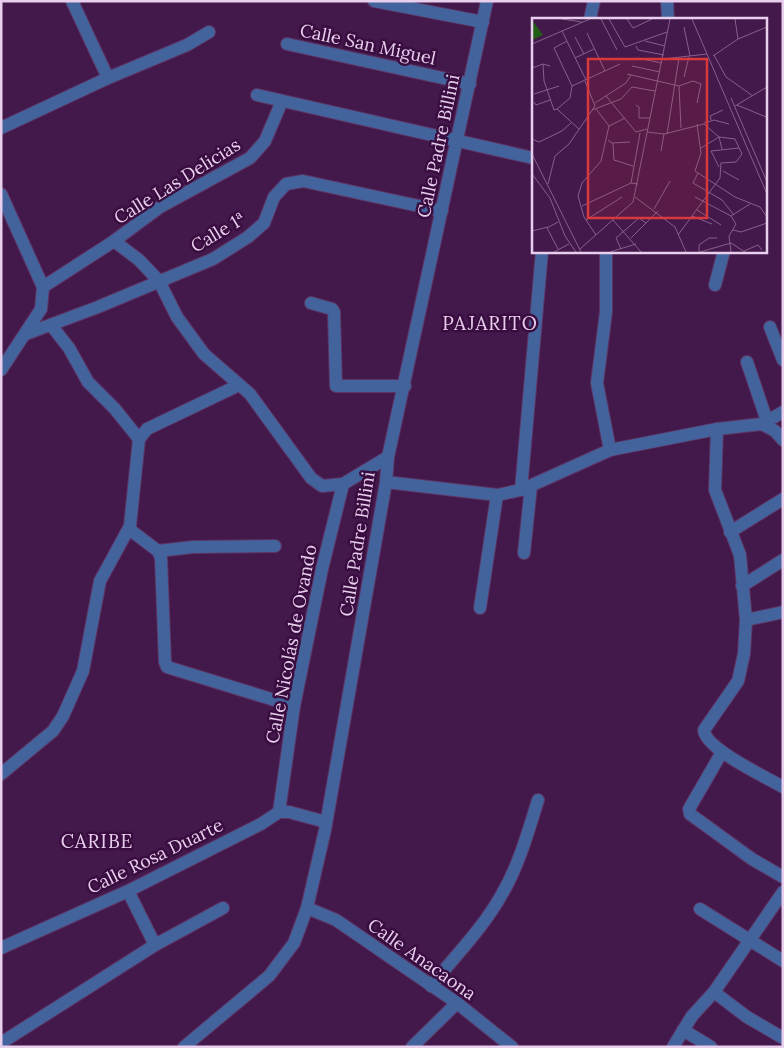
<svg xmlns="http://www.w3.org/2000/svg" width="784" height="1048" font-family="Lora,serif">
<style>
.lines{fill:none;stroke-linecap:round;stroke-linejoin:round}
.minor-casing{stroke:#5d3565;stroke-width:14}
.minor{stroke:#43639d;stroke-width:12}
.labels{text-anchor:middle;dominant-baseline:central;stroke-width:5;stroke-linejoin:round;paint-order:stroke}
.street-label{font-size:18px;fill:#e8cfed;stroke:#390d40}
.neighbourhood-label{font-size:19px;letter-spacing:1px;fill:#e8cfed;stroke:#390d40}
.inset-road{fill:none;stroke:#85618c;stroke-width:1}
.view{fill:#d8393c;fill-opacity:0.15;stroke:#d8393c;stroke-width:2.5}
.inset-edge{fill:none;stroke:#e8cfed;stroke-width:2.5}
</style>
<rect width="100%" height="100%" fill="#43184b"/>
<g class="lines">
<g class="minor-casing">
<g id="minor">
<polyline points="72,1 108,78"/>
<polyline points="374,1 483,22"/>
<polyline points="667,1 668,19"/>
<polyline points="590,19 594,1"/>
<polyline points="287,44 470,84"/>
<polyline points="257,95 533,158"/>
<polyline points="1,128 108,78 187,45 209,32"/>
<polyline points="1,194 43,287 41,309 1,370"/>
<polyline points="114,241 139,260 159,281 177,317 204,354 250,394 311,478 322,486 343,484 388,457"/>
<polyline points="606,251 606,312 597,383 610,450"/>
<polyline points="715,285 724,251"/>
<polyline points="43,287 114,241 160,207 250,158 265,141 282,101"/>
<polyline points="311,303 332,309 334,312 336,386 405,386"/>
<polyline points="51,325 69,348 88,382 115,409 139,439"/>
<polyline points="770,327 783,360"/>
<polyline points="26,334 98,307 213,259 248,237 264,223 274,197 286,184 303,181 442,211"/>
<polyline points="747,362 767,421"/>
<polyline points="762,424 783,412"/>
<path d="M717 429 715 490 740 555 746 620 744 654 738 681 704 730C705 749 766 777 783 787"/>
<polyline points="386,482 497,495 521,490 610,450 717,429 762,424 775,431 783,440"/>
<polyline points="521,490 542,251"/>
<polyline points="129,529 158,551 161,558 165,662 167,667 294,706"/>
<polyline points="730,532 783,499"/>
<polyline points="158,551 193,547 275,546"/>
<polyline points="524,553 531,486"/>
<polyline points="742,586 783,560"/>
<polyline points="480,608 497,495"/>
<polyline points="746,620 783,612"/>
<polyline points="722,752 689,809 690,814 752,859 783,877"/>
<polyline points="1,774 53,731 63,716 83,671 100,581 130,526 139,439 147,429 239,385"/>
<polyline points="279,812 294,706 322,569 343,484"/>
<polyline points="128,891 155,945"/>
<polyline points="307,908 336,920 457,1003 512,1047"/>
<polyline points="700,909 783,961"/>
<polyline points="1,948 128,891 261,824 279,812 289,812 326,822"/>
<path d="M431 986C455 956 484 927 502 894 519 865 528 832 538 800"/>
<polyline points="714,992 747,1017 783,1038"/>
<polyline points="683,1030 711,1047"/>
<polyline points="1,1043 155,945 223,908"/>
<polyline points="184,1047 269,976 294,943 307,908 325,830 386,482 388,457 487,1"/>
<polyline points="412,1047 457,1003"/>
<polyline points="673,1047 692,1016 714,992 783,892"/>
</g>
</g>
<use href="#minor" class="minor"/>
</g>
<g class="labels">
<g class="street-label">
<text transform="translate(368 44) rotate(12)">Calle San Miguel</text>
<text transform="translate(438 146) rotate(-78)">Calle Padre Billini</text>
<text transform="translate(177 181) rotate(-32)">Calle Las Delicias</text>
<text transform="translate(218 232) rotate(-31)">Calle 1ª</text>
<text transform="translate(357 544) rotate(-81)">Calle Padre Billini</text>
<text transform="translate(291 644) rotate(-79)">Calle Nicolás de Ovando</text>
<text transform="translate(155 856) rotate(-26)">Calle Rosa Duarte</text>
<text transform="translate(422 959) rotate(35)">Calle Anacaona</text>
</g>
<g class="neighbourhood-label">
<text x="490" y="323">PAJARITO</text>
<text x="97" y="841">CARIBE</text>
</g>
</g>
<g transform="translate(532 18)">
<rect width="235" height="235" fill="#43184b"/>
<path d="M0 2 11 17 0 22Z" fill="#215f17"/>
<path class="inset-road" d="M30 1 50 4M69 1 85 32M77 1 93 29 135 14M95 1 101 10 120 1M160 1 235 176M203 1 206 21M152 9 158 38M30 13 54 62M55 15 73 53M43 19 52 36M35 23 22 30 40 68M113 23 133 28M0 26 58 1M104 28 106 32 132 37M182 37 194 59 221 78M181 38 206 21 235 9M43 40 62 31M105 40 130 45M131 41 175 36M11 46 12 63 22 92 25 91 47 111M100 48 128 54M0 50 11 46 18 48M95 56 147 68 149 110M152 59 157 39M40 68 88 46M147 68 161 63 169 66 165 85M2 76 27 68M74 78 104 114 115 111M199 80 235 164M2 84 4 87 18 82M63 85 94 65 99 57M104 87 107 89V100H118M205 87 234 99M203 88 235 69M25 91 38 80 40 68M64 91 77 108M60 92 89 81 100 69 123 73M179 102 178 98 191 92M172 105 182 102 197 106M165 106 169 135 163 153 203 179 228 189 235 199M115 114 132 116 172 106 187 119 203 121 210 136 204 144 189 145 188 160 146 217M135 116 147 40M0 121 7 124 30 113 39 105M76 122 81 126 82 142 101 148M80 125 98 124M169 130 187 119 190 131M129 133 132 116M0 136 49 234M187 149 179 133 207 130M191 153 207 162M166 155 161 165 190 182 202 197M0 156 18 180 33 218 44 234M99 165 108 115M16 166 23 138 37 126 63 88 53 63M103 179 143 209 154 234M163 179 199 198 218 186M50 188 99 165 106 166M122 191 138 163M165 192 189 207M160 198 180 206M54 202 90 179M81 202 109 234M201 212 209 214 235 205M0 213 16 209M64 217 52 199 46 178 50 165 69 143 77 108 93 100M99 220 126 193M26 231 15 210 26 204M48 231 101 184 138 1M89 231 84 220 107 200 114 205M212 233 226 227 230 232M22 234 37 226M78 234 104 226M167 234V227L177 220H185M168 234 199 225 213 234M199 234 197 218 204 206 199 198"/>
<path class="view" d="M56 41H175V200H56Z"/>
<rect width="235" height="235" class="inset-edge"/>
</g>
<rect width="784" height="1048" fill="none" stroke="#e8cfed" stroke-width="5"/>
</svg>
